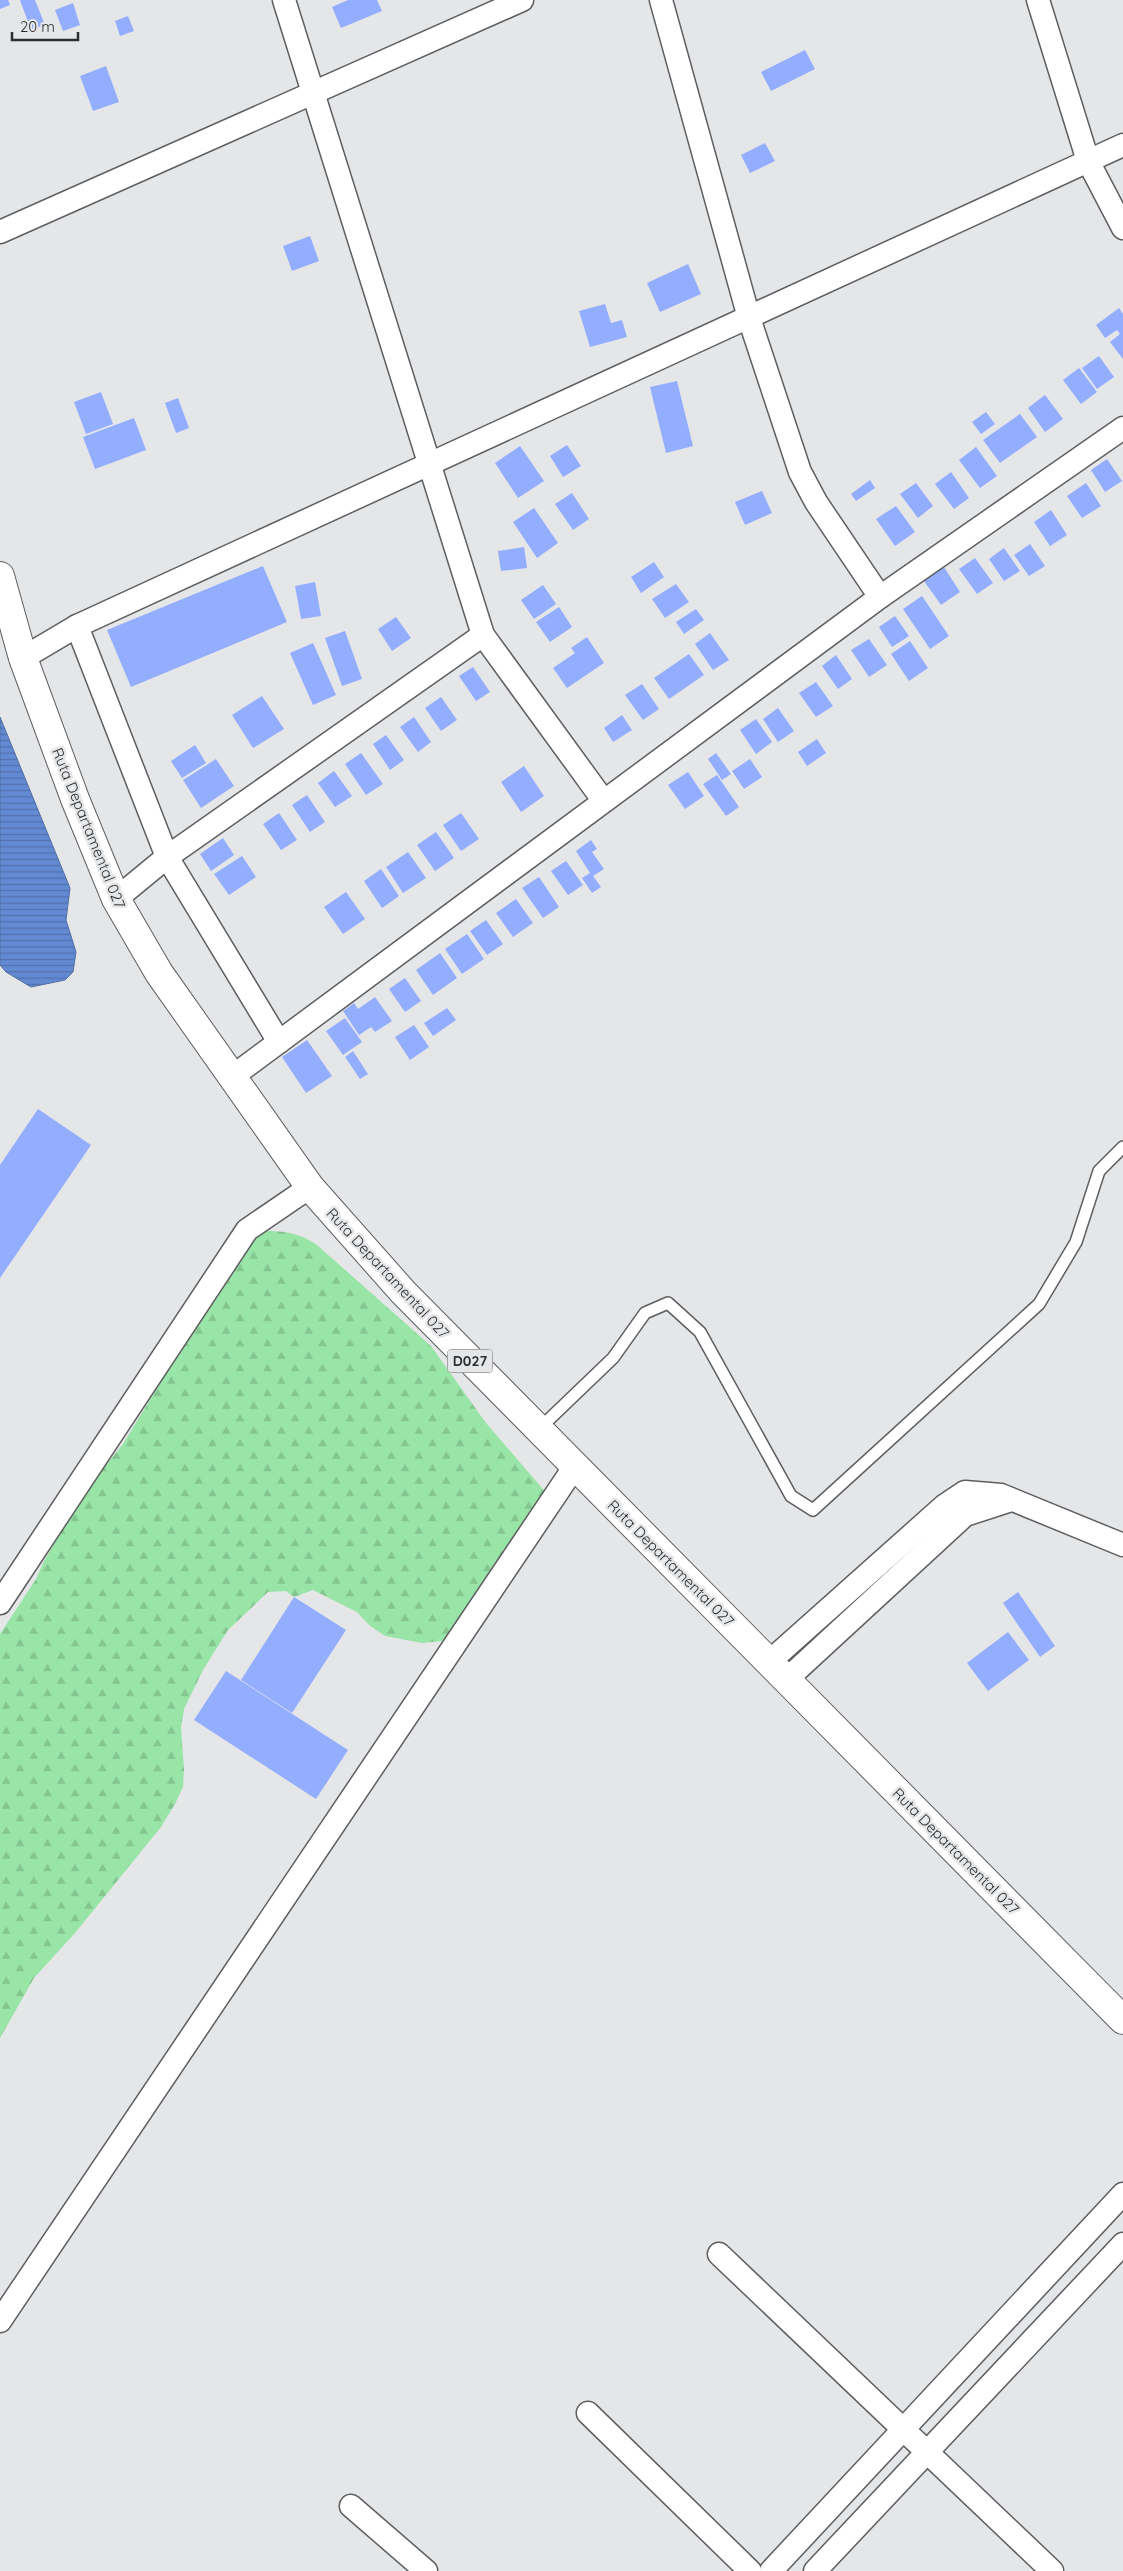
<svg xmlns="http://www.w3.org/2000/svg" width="1123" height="2571" font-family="Quicksand,sans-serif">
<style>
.forest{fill:url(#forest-firs)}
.water{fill:url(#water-rules);stroke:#526ea2}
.building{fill:#93aefe}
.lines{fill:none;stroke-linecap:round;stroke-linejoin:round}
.service-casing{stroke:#5d5e60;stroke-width:14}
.minor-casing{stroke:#5d5e60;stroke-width:25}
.primary-casing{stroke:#5d5e60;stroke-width:30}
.service{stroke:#fff;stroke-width:11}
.minor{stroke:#fff;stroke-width:22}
.primary{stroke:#fff;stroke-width:28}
.labels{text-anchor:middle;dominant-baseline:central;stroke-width:5;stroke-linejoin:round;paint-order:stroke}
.shield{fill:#e5e6e8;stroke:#646466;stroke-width:1}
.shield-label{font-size:14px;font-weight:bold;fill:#2c2d2e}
.street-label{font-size:15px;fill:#2c2d2e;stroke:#e5e6e8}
</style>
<defs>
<pattern id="forest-firs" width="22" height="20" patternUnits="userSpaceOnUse" patternTransform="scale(1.25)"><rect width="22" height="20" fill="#99e5a7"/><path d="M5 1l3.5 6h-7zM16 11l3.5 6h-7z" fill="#84c590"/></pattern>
<pattern id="water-rules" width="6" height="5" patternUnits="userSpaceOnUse" patternTransform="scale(1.25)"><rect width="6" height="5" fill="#628ad3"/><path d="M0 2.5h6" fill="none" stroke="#5171ac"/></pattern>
</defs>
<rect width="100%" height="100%" fill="#e5e6e8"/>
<path class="forest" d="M263 1231C285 1231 300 1233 317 1245L431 1346 486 1423 548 1495 462 1639 422 1643 385 1636 369 1625 357 1612 313 1590 294 1597 286 1591 268 1592 228 1630 203 1670 184 1709 181 1728 184 1769 183 1787 175 1804 161 1827 75 1933 34 1978 0 2038V1634L36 1579 44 1561 86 1490 123 1444 176 1357 222 1267Z"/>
<polygon class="water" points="0,717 70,888 66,920 76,952 73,972 65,980 31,987 6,972 0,965"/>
<g class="building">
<polygon points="0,0 8,0 10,5 0,9"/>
<polygon points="20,0 35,0 45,25 31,30"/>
<polygon points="348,0 377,0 382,11 341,28 332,7"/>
<polygon points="73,3 80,25 63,31 55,10"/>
<polygon points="128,16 134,31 120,36 115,21"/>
<polygon points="805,50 815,69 771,91 761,72"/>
<polygon points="106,66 119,102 93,111 80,76"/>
<polygon points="765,143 775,161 750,173 741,155"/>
<polygon points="310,236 319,261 292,271 283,246"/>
<polygon points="688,264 701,294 660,312 647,283"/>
<polygon points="605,304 611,323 622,320 627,337 590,347 579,311"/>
<polygon points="1119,308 1123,314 1123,359 1110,342 1120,334 1117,330 1105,338 1096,325"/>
<polygon points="1099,356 1114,377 1097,389 1082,368"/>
<polygon points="1079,368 1097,392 1081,404 1063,380"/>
<polygon points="677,381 693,446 666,453 650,387"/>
<polygon points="101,392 113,424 86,434 74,402"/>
<polygon points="1045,395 1063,419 1045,432 1028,408"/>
<polygon points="178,398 189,428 176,433 165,403"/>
<polygon points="986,412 995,424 981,434 972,422"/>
<polygon points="1020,414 1037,437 1000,463 983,440"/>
<polygon points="134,418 146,450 95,469 83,437"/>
<polygon points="567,445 581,466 563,477 550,456"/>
<polygon points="520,446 544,481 518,498 495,463"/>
<polygon points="976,447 997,476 980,488 959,460"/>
<polygon points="1107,459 1122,481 1105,492 1091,470"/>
<polygon points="951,472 969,498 954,509 935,484"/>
<polygon points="870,480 875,488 856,501 851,494"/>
<polygon points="916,483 933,506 918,518 900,494"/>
<polygon points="1086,483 1101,506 1082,518 1067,496"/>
<polygon points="762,491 772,513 745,525 735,502"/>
<polygon points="572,493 589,519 573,530 555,504"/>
<polygon points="896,506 915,532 895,546 876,519"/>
<polygon points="534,508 558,543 537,558 513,522"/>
<polygon points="1051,510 1067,535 1050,546 1034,522"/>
<polygon points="1030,544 1045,566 1029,576 1014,555"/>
<polygon points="524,547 527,568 501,571 498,551"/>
<polygon points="1004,548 1020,571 1004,581 989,559"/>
<polygon points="975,558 993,583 977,594 959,569"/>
<polygon points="654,562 664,577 641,593 631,577"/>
<polygon points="263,566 287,622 131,687 107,630"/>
<polygon points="944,567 960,592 941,605 924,581"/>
<polygon points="315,582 321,616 301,619 295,586"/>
<polygon points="676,584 689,602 665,618 652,599"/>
<polygon points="543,585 556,604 534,619 521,600"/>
<polygon points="922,596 949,636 930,649 903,609"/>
<polygon points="559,607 572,627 550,642 536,622"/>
<polygon points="696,609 704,620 684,634 676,622"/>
<polygon points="895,616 909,636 892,647 879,627"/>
<polygon points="396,617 411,638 392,651 378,629"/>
<polygon points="345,631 362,679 342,686 325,638"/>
<polygon points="710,633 729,660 713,670 695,644"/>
<polygon points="587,637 604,663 567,688 553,668 575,653 571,648"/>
<polygon points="869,639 887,665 869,677 851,650"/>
<polygon points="910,641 928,668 909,681 891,654"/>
<polygon points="313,643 336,695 313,705 290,653"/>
<polygon points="689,654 704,675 669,699 654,678"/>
<polygon points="836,655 852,679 838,689 822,666"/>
<polygon points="473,667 490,692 476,701 459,676"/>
<polygon points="816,682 833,706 816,717 799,693"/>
<polygon points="642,684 659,709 643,720 625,695"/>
<polygon points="262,696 284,729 253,748 232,715"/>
<polygon points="441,697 457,720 441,731 425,708"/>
<polygon points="778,708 794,731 778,742 763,719"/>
<polygon points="622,715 632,730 613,742 604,728"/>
<polygon points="414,717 431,742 418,752 400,727"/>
<polygon points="756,719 772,742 756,754 740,730"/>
<polygon points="386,735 404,760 390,770 373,744"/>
<polygon points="817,739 826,753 807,766 798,752"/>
<polygon points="195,745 206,763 182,778 171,761"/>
<polygon points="361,753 383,784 366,795 345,764"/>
<polygon points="716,753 731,774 722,780 708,759"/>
<polygon points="216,759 234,786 201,808 183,780"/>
<polygon points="750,759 762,777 744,789 732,771"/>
<polygon points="524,766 544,796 521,812 501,782"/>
<polygon points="334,771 352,796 335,807 318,783"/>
<polygon points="688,772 704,796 685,809 668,785"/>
<polygon points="717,775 739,807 726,816 703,784"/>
<polygon points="307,795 325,822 310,832 292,805"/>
<polygon points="279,813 297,840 281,850 263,824"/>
<polygon points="461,813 479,839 461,851 443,825"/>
<polygon points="436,832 454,858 435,871 417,845"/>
<polygon points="223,838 234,855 211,871 200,854"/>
<polygon points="591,840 597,849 592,852 604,869 593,876 601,887 592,893 582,878 590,873 576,851"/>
<polygon points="408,852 426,878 403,893 386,867"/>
<polygon points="242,856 256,877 229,895 214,874"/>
<polygon points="566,861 583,885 568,895 551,871"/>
<polygon points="381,869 399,896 382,908 364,881"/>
<polygon points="539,877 559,907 543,918 522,888"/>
<polygon points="346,892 365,919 343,934 324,907"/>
<polygon points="516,899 533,923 513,937 496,913"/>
<polygon points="486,920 503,944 487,955 470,931"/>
<polygon points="467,934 484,959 462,974 445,949"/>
<polygon points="440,953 457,978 433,995 416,970"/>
<polygon points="405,978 421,1001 405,1012 389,989"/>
<polygon points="375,997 392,1021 375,1032 371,1027 359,1035 343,1011 354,1003 358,1009"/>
<polygon points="447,1008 456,1020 433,1036 424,1023"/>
<polygon points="345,1018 362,1042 343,1055 326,1031"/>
<polygon points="414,1025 429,1047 410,1060 395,1037"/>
<polygon points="307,1040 332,1076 306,1093 282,1057"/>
<polygon points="353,1051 368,1074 360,1079 345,1057"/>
<polygon points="38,1109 91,1145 0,1278 0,1165"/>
<polygon points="1018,1592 1055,1646 1040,1657 1003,1603"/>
<polygon points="294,1597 346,1630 292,1713 241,1680"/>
<polygon points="1008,1632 1029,1660 988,1691 967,1663"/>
<polygon points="226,1671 348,1750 316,1799 194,1720"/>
</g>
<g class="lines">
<g class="service-casing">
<polyline id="service" points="539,1429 613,1358 645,1313 668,1303 700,1332 791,1496 813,1510 1039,1304 1076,1242 1099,1171 1123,1147"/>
</g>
<g class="minor-casing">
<g id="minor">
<polyline points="661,0 749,318 800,472 816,502 880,597"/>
<polyline points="1038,0 1088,161 1123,228"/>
<polyline points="0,232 522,0"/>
<polyline points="77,626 167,857 279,1042"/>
<polyline points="483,635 603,800"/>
<polyline points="23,658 77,626 1123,145"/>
<polyline points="116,899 167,857 483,635 284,0"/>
<polyline points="233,1076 880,597 1123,428"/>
<polyline points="0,1603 247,1230 310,1187"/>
<polyline points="769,1662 944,1506 965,1492 1001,1495 1123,1545"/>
<polyline points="786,1680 965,1515 1011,1500"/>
<polyline points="719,2254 1052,2571"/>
<polyline points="0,2321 575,1466"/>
<polyline points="588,2413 750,2571"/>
<polyline points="351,2506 426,2571"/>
<polyline points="771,2571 1123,2194"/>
<polyline points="815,2571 1123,2244"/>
</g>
</g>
<g class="primary-casing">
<polyline id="primary" points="0,576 23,658 75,799 116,899 159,973 310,1187 403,1292 1123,2020"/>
</g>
<use href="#service" class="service"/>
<use href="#minor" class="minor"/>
<use href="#primary" class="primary"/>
</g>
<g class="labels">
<rect class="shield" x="447.5" y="1349.5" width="45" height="23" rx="4"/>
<g class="shield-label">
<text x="470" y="1361">D027</text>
</g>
<g class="street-label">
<text transform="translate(89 828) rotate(68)">Ruta Departamental 027</text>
<text transform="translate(388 1273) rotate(47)">Ruta Departamental 027</text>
<text transform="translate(671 1563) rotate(45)">Ruta Departamental 027</text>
<text transform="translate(956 1851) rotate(45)">Ruta Departamental 027</text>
</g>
</g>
<path d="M12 32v8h66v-8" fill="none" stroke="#2c2d2e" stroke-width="2.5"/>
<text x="20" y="32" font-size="15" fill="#2c2d2e" stroke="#e5e6e8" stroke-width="4" paint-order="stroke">20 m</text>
</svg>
